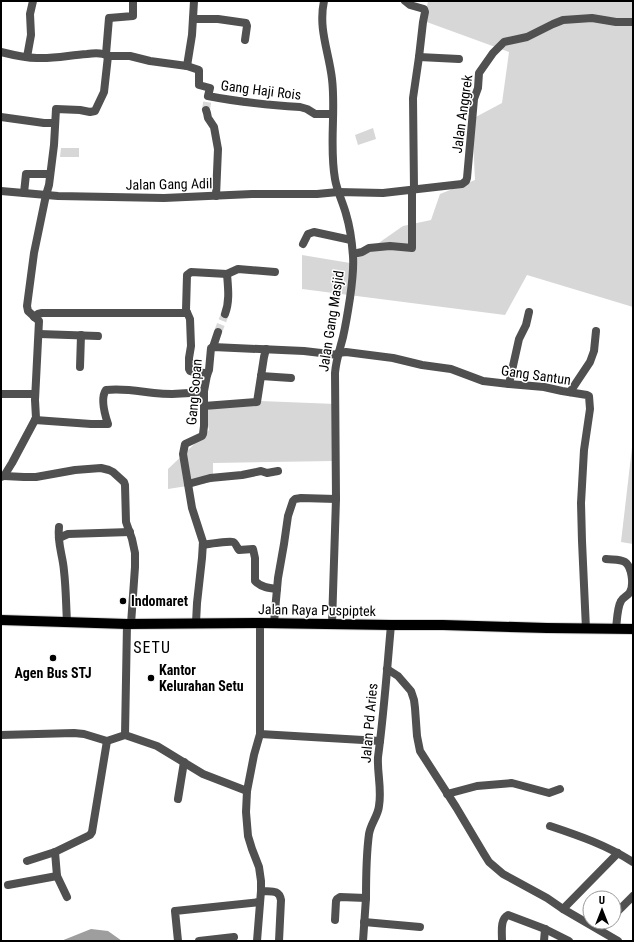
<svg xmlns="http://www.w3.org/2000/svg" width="634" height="942" font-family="'Roboto Condensed',sans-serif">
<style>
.green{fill:#d7d7d7}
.water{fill:#9e9e9e}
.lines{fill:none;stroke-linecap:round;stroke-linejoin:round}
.street-tunnel{stroke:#d9d9d9;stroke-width:8;stroke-dasharray:8 4;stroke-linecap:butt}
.primary-casing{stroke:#dbdbdb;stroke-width:12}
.street{stroke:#505050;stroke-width:8}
.primary{stroke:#000;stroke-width:10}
.poi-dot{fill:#000;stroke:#fff;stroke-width:1.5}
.labels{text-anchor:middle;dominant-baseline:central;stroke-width:3;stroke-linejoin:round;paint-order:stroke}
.street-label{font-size:14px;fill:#000;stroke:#fff}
.poi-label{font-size:14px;font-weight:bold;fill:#000;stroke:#fff;text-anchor:start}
.quarter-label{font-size:16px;letter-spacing:1px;fill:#000;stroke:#fff}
</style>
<rect width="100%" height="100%" fill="#fff"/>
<g class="green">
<polygon points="428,1 633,1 633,307 527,275 505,315 302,289 302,255 350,263 403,226 431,220 440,194 475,180 472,119 502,103 509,52 424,21"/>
<polygon points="373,128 376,139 358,145 355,135"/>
<polygon points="61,148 79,148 79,157 60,157"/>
<polygon points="260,401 336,404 334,461 213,463 213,482 168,489 168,469 209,430 205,410"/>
<polygon points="633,439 633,544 621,542"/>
</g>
<polygon class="water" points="91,929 108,931 122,941 61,941"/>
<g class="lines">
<g class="street-tunnel">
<polyline points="206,110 208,96"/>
<polyline points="218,332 225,314"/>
</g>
<g class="primary-casing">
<polyline id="primary" points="1,620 127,624 260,623 391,625 443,625 547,628 633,629"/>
</g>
<g class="street">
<path d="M324 1C318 29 329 52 332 79 336 112 329 146 335 179 337 191 343 203 346 214 350 227 352 242 353 256 354 270 352 284 350 298 348 311 346 324 343 337 340 349 336 360 335 373L336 499 332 624"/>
<polyline points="405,1 410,5 424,9 425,12 423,22 419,57 413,98 414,189"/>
<polyline points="193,19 218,19 246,23 247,26 245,40"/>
<path d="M1 52C13 55 25 58 37 58 54 59 70 55 87 54 93 53 102 52 108 56H130L150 61 187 66 199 70V85L210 88 208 96C238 102 269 105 300 107L307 109 315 114H333"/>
<polyline points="106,54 109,18 133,16 133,1"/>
<polyline points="27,57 31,35 30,14 33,1"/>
<polyline points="419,57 459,59"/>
<polyline points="187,66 192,35 194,1"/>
<polyline points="206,110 207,113 208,118 214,127 218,149 216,196"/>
<polyline points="1,117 44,123 55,123"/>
<polyline points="1,191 58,196 164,198 252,194 317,194 338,192 383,193 462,184 466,181 467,178 474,99 478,88 479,73 493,53 504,42 527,37 553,24 563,20 592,18 616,22 633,22"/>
<polyline points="24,193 26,174 50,174"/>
<polyline points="303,244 308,234 314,232 351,240"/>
<polyline points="353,254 362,252 369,248 390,246 412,248 412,190"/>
<path d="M225 314C230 301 228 287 227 274"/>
<polyline points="34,317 38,314 42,313 187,313"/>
<polyline points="39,334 98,336"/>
<polyline points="213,347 218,332"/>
<polyline points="338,353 346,352 393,358 422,365 451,369 483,381 509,384 544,387 562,391 587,395 589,396 590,409 584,450 581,503 582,541 586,629"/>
<polyline points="80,367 81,335"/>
<polyline points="207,375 205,373 193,372 190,371 189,369 189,358 191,346 190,319 186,310 187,275 191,272 227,274 238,269 275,272"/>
<polyline points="261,376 291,378"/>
<polyline points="509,384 519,339 526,325 529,312"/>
<polyline points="570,392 590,362 594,351 596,331"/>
<polyline points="1,394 35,394"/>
<polyline points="204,406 257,402 264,357 266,349"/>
<path d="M35 420 91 424H108C105 415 100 398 106 390 123 388 137 391 154 393 170 395 188 394 204 391"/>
<polyline points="4,476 24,477 36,477 75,470 101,468 109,470 113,472 124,482 125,485 126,522 132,539 135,553 135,567 131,624"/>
<polyline points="1,477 4,476 12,463 36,418 35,400 39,321 28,311 27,306 34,253 46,195 49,185 54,145 56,109 80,110 90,112 95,111 104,92 108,56"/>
<polyline points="188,484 210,478 242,475 261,471 267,473 278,471"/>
<path d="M59 527C57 543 63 556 64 571 66 588 66 605 67 622"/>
<polyline points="59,538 68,534 130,532"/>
<path d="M203 545C207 544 230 541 233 542 236 543 237 548 239 550L253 549 255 558V581C261 587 268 588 277 589"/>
<path d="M606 559C612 560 620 559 625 562 632 567 634 585 630 592 628 596 623 597 621 601 617 608 617 621 616 629"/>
<polyline points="196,623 197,603 202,558 203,542 192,508 183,454 185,444 202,436 203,434 204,426 204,391 207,375 209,370 211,348 213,347 304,351 338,355"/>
<polyline points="274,623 276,600 278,578 284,544 288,516 293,501 295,499 301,498 336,499"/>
<polyline points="387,669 398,676 411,691 414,700 415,708 417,736 420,751 456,807 484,854 489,862 503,874 547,898 563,909"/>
<polyline points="260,734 380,741"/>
<polyline points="1,735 74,733 84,734 107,741 125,735 157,746 203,774 247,791"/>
<polyline points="125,735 127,624"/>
<polyline points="447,794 477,786 512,783 549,793 560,789"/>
<polyline points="178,799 184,762"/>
<path d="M550 826C580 836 606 845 633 862"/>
<polyline points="55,852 57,876 67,897"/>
<polyline points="618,853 563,909 618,941"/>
<polyline points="27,861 55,852 90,835 92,832 107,741"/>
<polyline points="8,885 57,876"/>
<path d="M261 891C271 892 279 889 281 900L279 941"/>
<polyline points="614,915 633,896"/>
<polyline points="335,920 336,901 337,899 340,897 366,898"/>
<polyline points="364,922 420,927"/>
<polyline points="599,929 606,922"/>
<polyline points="178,941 175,911 260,902"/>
<polyline points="199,941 234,937"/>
<polyline points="257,941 261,891 261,881 259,867 252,849 248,836 246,812 247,791 254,755 260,734 260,623"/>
<path d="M363 941C364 927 365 913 366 898 366 877 366 856 369 834 371 823 378 816 379 806 382 789 377 773 378 757 384 713 387 669 391 625"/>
<path d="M502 941C502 932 500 919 508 915L545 929 569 941"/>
<polyline points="544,941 545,929"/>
</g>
<use href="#primary" class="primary"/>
</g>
<g class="poi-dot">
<circle cx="123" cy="601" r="4"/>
<circle cx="53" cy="658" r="4"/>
<circle cx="151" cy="678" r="4"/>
</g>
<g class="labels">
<g class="street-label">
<text transform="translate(261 90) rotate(7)">Gang Haji Rois</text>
<text transform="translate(462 114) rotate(-82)">Jalan Anggrek</text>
<text transform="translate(169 184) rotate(-1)">Jalan Gang Adil</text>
<text transform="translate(331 321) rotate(-81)">Jalan Gang Masjid</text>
<text transform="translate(536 375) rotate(8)">Gang Santun</text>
<text transform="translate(194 392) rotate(-85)">Gang Sopan</text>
<text transform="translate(317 610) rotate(1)">Jalan Raya Puspiptek</text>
<text transform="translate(369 723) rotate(-85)">Jalan Pd Aries</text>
</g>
<g class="poi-label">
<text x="131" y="601">Indomaret</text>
<text x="159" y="670">Kantor<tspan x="159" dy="16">Kelurahan Setu</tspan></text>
<text x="53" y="673" text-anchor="middle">Agen Bus STJ</text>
</g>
<g class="quarter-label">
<text x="152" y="647">SETU</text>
</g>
</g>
<rect width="634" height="942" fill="none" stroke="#000000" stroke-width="4"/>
<g transform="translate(602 910)"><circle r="19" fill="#ffffff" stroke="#999999"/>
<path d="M0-3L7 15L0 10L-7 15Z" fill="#000000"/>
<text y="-6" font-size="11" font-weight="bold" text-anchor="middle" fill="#000000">U</text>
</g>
</svg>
